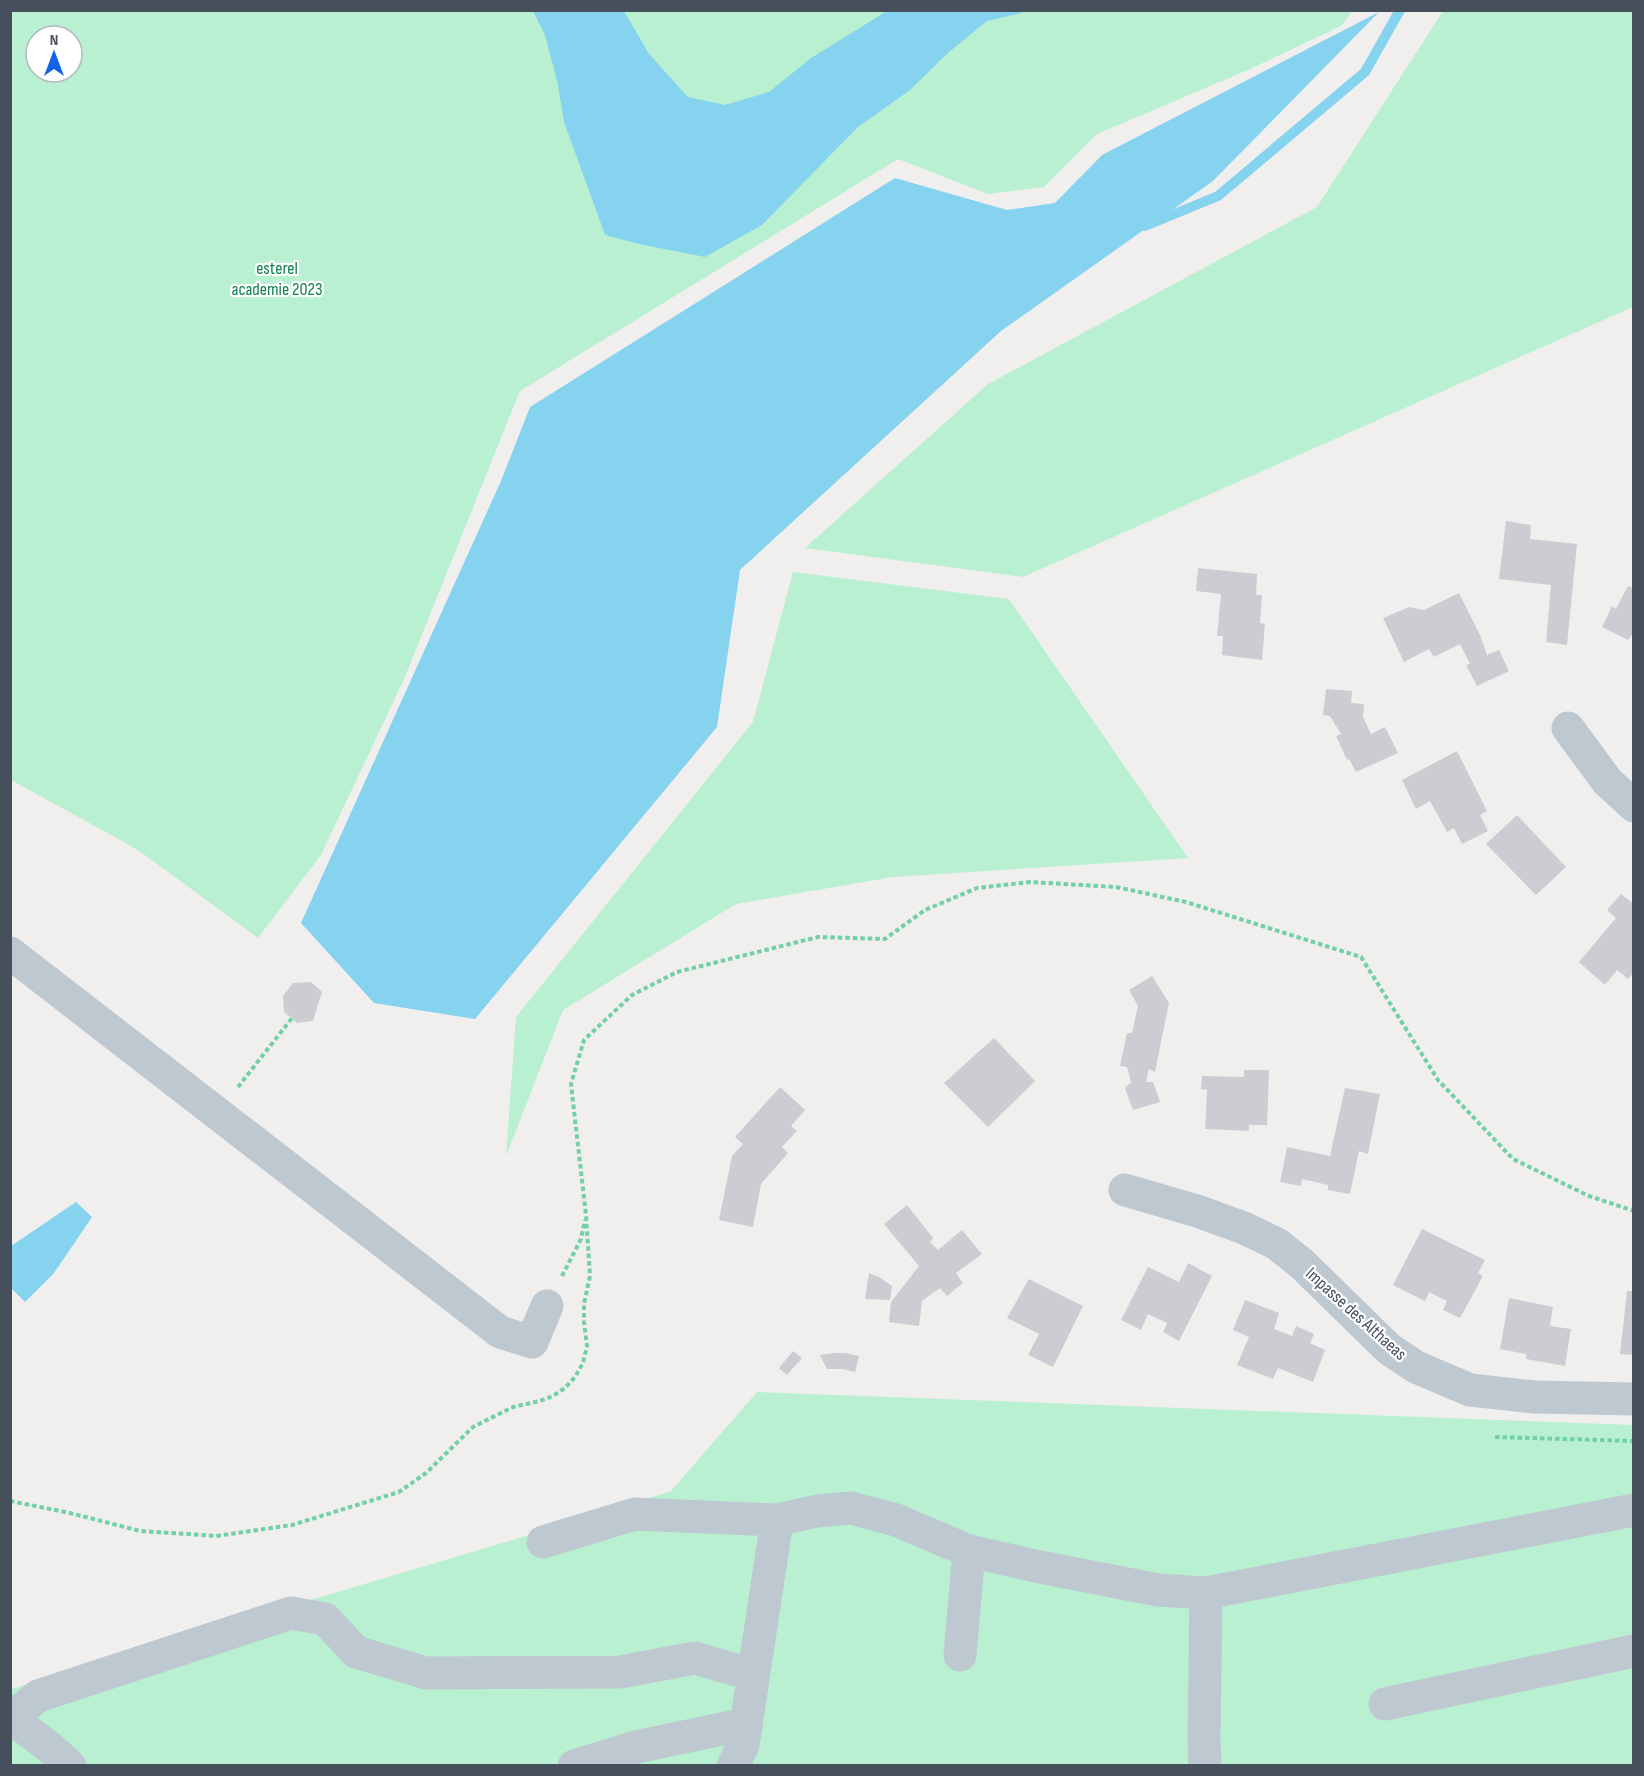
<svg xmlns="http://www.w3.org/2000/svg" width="1644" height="1776" font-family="'Sofia Sans Condensed',sans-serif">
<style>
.green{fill:#baf0d2;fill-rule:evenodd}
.water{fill:#86d3ef}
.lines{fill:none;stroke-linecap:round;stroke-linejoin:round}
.stream{stroke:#86d3ef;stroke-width:10}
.building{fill:#cbcdd3}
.path{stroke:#71d0a6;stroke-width:4;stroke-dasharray:4.5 3;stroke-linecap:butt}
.minor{stroke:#bec8d1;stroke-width:33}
.labels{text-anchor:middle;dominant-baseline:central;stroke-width:4.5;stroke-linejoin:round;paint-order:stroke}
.park-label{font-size:18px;fill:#138150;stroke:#fff}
.street-label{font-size:18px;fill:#46505c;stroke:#fff}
</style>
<rect width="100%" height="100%" fill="#f1eeee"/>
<g class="green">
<path d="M11 11H1352L1341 26 1248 70 1097 134 1044 187 988 194 898 159 520 391 404 679 321 855 258 938 138 850 11 780ZM36 36H72V72H36Z"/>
<polygon points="1443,11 1633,11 1633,307 1023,577 805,548 988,384 1317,207"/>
<polygon points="793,572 1009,599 1188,858 893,877 736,904 563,1010 506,1156 516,1017 753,722"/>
<polygon points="757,1392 1633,1425 1633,1765 11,1766 11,1689 613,1510 671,1491"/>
</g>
<g class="water">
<polygon points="533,11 624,11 649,54 688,97 725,105 769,92 811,58 887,11 1021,11 1021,13 987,21 949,52 910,90 858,127 762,225 705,257 639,244 605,235 564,122 558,85 545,35"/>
<polygon points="1379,12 1213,181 1001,331 740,570 717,727 475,1019 374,1003 301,923 501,481 530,407 895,178 1007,210 1055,203 1102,155"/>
<polygon points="76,1202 92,1217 54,1273 25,1302 11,1288 11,1246"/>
</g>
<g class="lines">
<polyline class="stream" points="1145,226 1218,196 1365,72 1400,10"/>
</g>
<g class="building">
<polygon points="1506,521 1531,525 1530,539 1577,544 1567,645 1546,642 1551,585 1499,579"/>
<polygon points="1198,568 1257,574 1256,595 1262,595 1260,623 1265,624 1262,660 1222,655 1223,636 1217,636 1221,594 1196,591"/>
<polygon points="1628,586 1634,588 1634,632 1628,640 1602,627 1612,606 1616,609"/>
<polygon points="1459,593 1480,635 1487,655 1499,650 1509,671 1477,686 1466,665 1470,664 1460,644 1434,657 1429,649 1404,662 1383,618 1409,607 1424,610"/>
<polygon points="1326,689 1352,691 1351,703 1364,704 1363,717 1371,734 1385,727 1398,753 1356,772 1349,759 1347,760 1336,736 1341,734 1330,716 1323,715"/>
<polygon points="1457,751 1487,811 1480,815 1488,831 1462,844 1454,828 1447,832 1430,801 1416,809 1402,780"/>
<polygon points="1517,815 1566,867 1536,895 1486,844"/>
<polygon points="1621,894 1634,904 1634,972 1628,979 1617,970 1605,985 1579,962 1616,918 1607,910"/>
<polygon points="1152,976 1169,1003 1155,1072 1149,1069 1146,1082 1153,1082 1160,1102 1133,1110 1125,1088 1131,1082 1127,1067 1120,1066 1127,1033 1132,1033 1138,1006 1129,990"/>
<polygon points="311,982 322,992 313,1021 297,1023 284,1012 283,996 293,983"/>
<polygon points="994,1038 1035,1081 988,1127 944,1083"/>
<polygon points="1244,1070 1269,1070 1267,1125 1249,1125 1249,1131 1205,1129 1207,1090 1201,1089 1202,1076 1244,1077"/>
<polygon points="780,1087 805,1110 791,1126 797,1131 782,1147 788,1153 761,1184 753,1227 719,1220 732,1156 743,1144 735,1137"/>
<polygon points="1345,1088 1380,1094 1368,1154 1359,1151 1350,1194 1328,1190 1328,1185 1302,1179 1301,1186 1280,1182 1287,1147 1330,1156"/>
<polygon points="907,1205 933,1238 930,1242 938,1250 962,1230 982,1254 956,1273 963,1283 947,1296 940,1288 922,1301 919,1326 889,1322 891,1302 919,1266 884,1224"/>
<polygon points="1422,1229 1485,1260 1478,1273 1483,1276 1460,1318 1443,1310 1447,1301 1429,1292 1425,1301 1393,1285"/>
<polygon points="1188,1263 1212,1276 1179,1341 1163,1332 1167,1323 1148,1314 1141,1330 1121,1320 1148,1267 1179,1282"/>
<polygon points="869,1273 879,1277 892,1286 890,1300 865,1299"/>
<polygon points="1029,1279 1083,1306 1053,1367 1028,1355 1039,1334 1007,1318"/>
<polygon points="1627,1291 1634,1291 1634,1355 1620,1354"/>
<polygon points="1509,1298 1553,1307 1550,1326 1571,1329 1565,1366 1526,1359 1526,1354 1500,1349"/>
<polygon points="1245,1300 1279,1313 1274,1329 1292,1336 1296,1326 1314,1334 1310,1343 1325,1350 1313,1382 1278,1368 1273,1379 1237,1365 1249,1337 1233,1330"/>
<polygon points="793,1351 802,1358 787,1375 779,1368"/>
<polygon points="834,1353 845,1353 859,1356 855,1372 843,1369 827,1369 820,1355"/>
</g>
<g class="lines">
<g class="path">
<polyline points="238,1087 292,1018"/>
<polyline points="562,1276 581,1239 585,1220"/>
<polyline points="1495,1437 1634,1441"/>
<polyline points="10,1501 70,1513 140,1531 216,1536 292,1525 399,1492 426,1473 473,1427 513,1407 540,1401 553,1396 565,1388 575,1377 583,1363 587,1346 584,1322 584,1304 590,1276 586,1215 571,1084 584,1040 632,995 677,972 818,937 885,939 925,910 977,888 1030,882 1116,887 1186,902 1361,957 1438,1080 1513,1159 1589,1196 1634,1211"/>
</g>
<g class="minor">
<polyline points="1568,728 1607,781 1634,806"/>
<polyline points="10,953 500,1332 532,1342 547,1306"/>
<polyline points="1125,1190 1197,1211 1244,1228 1277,1244 1302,1264 1389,1349 1416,1367 1470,1390 1535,1397 1634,1399"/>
<polyline points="543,1542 635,1514 777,1520 817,1511 851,1508 896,1520 969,1551 1035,1566 1158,1590 1206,1593 1634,1510"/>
<polyline points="960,1655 969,1551"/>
<polyline points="1385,1704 1634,1651"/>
<polyline points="11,1718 49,1747 70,1766"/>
<polyline points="10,1719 38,1696 291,1613 325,1619 356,1652 426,1673 620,1672 695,1658 753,1675"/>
<polyline points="574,1766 636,1747 746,1724"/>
<polyline points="733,1766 743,1745 777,1520"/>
<polyline points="1205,1766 1204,1738 1206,1593"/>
</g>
</g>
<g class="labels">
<g class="park-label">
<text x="277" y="268">esterel<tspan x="277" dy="21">academie 2023</tspan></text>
</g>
<g class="street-label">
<text transform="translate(1356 1314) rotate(42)">Impasse des Althaeas</text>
</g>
</g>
<rect width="1644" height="1776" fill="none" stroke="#46505c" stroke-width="24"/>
<g transform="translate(54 54)"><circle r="28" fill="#ffffff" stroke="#b5b9be" stroke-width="1.5"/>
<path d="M0-4.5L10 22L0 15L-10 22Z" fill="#1263e7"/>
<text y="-9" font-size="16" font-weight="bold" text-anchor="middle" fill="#46505c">N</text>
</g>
</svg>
